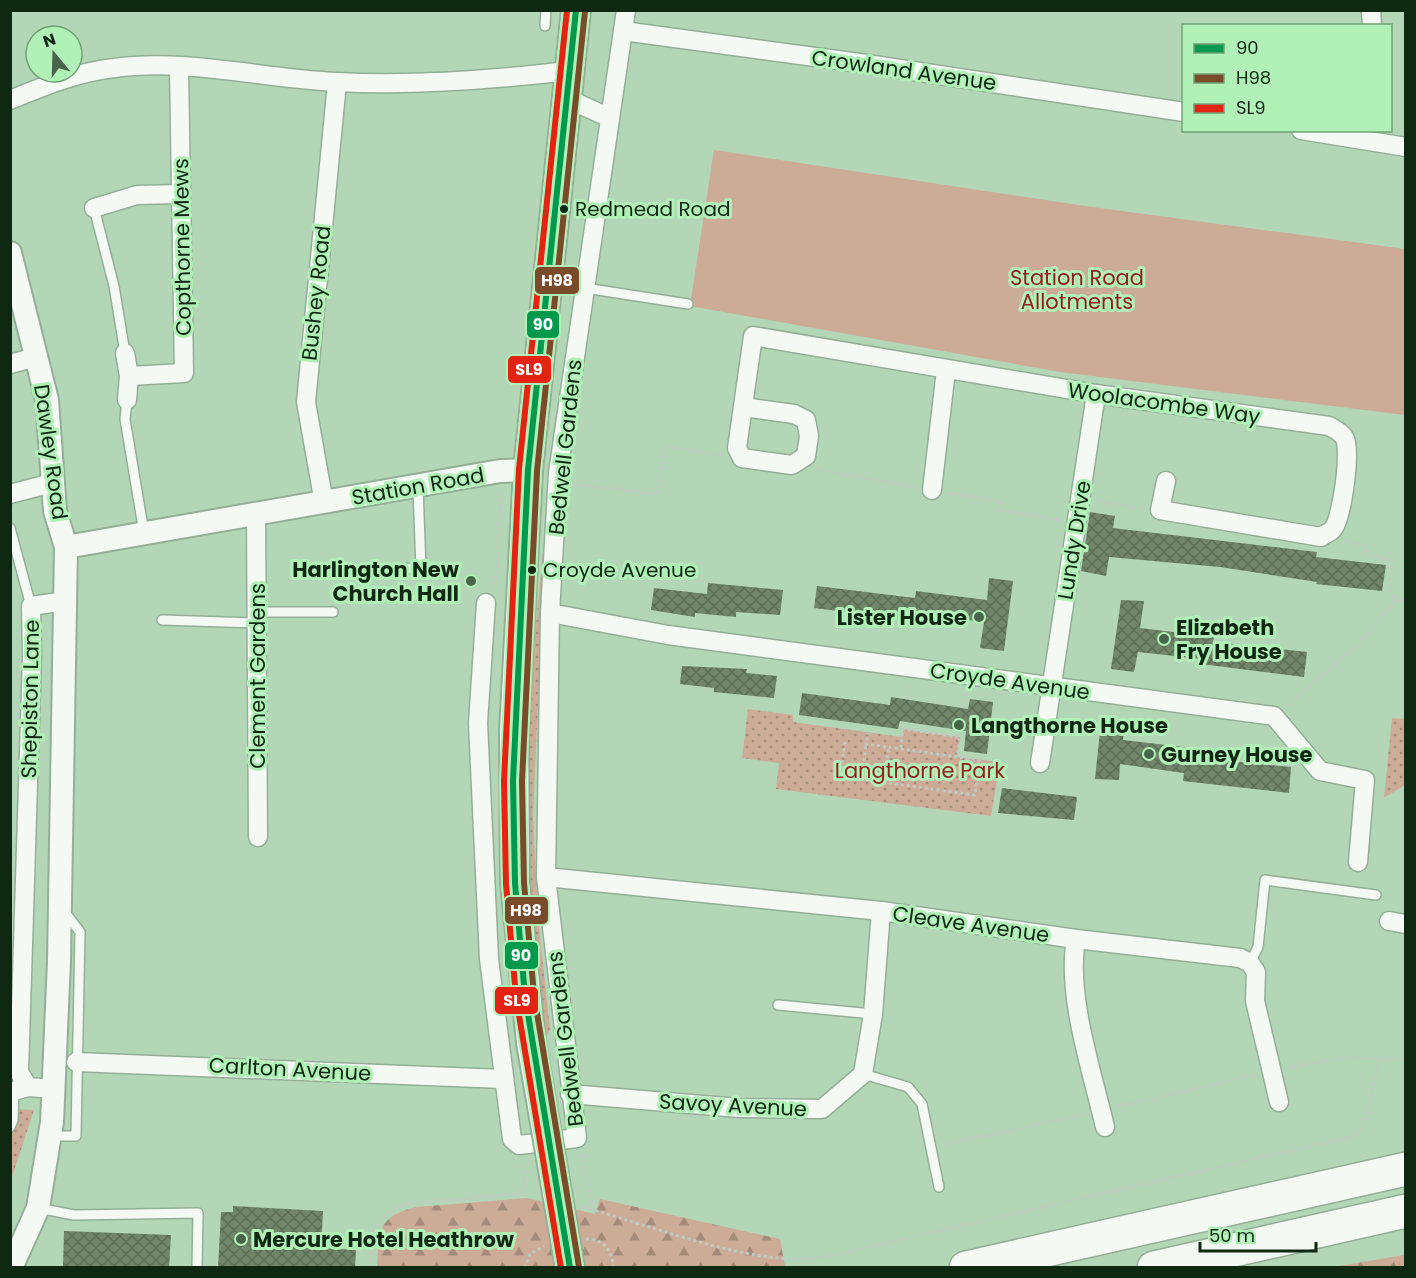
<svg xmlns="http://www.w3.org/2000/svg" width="1416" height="1278" font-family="Poppins,sans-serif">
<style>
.grass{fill:url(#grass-dots)}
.forest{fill:url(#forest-firs)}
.garden{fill:#ccab97}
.building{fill:url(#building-cross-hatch)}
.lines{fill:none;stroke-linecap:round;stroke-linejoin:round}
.service-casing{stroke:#94af97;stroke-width:12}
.minor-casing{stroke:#94af97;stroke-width:21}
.tertiary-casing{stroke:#94af97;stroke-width:26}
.primary-casing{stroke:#94af97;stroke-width:32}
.motorway-casing{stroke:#94af97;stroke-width:36}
.path{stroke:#c1cbc2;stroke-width:3;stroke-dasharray:3 3;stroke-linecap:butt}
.service{stroke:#f4f9f4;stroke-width:9}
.minor{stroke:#f4f9f4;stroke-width:18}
.tertiary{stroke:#f4f9f4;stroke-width:22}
.primary{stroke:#f4f9f4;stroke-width:28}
.motorway{stroke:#f4f9f4;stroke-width:33}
.primary-bridge-casing{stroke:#94af97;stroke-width:32;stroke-linecap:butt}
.primary-bridge{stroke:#f4f9f4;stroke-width:28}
.bus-1-casing{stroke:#b1f1b7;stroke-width:10}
.bus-2-casing{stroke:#b1f1b7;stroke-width:10}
.bus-3-casing{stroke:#b1f1b7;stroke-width:10}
.bus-1{stroke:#01994b;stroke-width:6}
.bus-2{stroke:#7a4b2a;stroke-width:6}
.bus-3{stroke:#e42313;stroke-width:6}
.bus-dot{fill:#0e2812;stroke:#b1f1b7;stroke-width:2}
.poi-dot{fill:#48654c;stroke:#b1f1b7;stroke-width:2}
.labels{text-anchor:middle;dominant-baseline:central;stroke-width:6;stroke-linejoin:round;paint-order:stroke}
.bus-label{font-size:20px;fill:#0e2812;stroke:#b1f1b7;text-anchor:start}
.street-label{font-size:21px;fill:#0e2812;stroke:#b1f1b7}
.park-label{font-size:21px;fill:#92211e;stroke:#b1f1b7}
.poi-label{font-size:21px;font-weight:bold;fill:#0e2812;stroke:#b1f1b7;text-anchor:start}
.line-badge{stroke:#b1f1b7;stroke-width:2}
.badge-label{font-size:16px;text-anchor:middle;font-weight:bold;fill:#fff}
</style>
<defs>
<pattern id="grass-dots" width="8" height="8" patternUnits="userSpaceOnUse" patternTransform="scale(1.5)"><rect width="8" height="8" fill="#ccab97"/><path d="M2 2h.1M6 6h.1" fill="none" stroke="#a48b7a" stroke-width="1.8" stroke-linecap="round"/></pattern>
<pattern id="forest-firs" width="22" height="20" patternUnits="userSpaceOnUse" patternTransform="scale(1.5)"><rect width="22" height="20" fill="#ccab97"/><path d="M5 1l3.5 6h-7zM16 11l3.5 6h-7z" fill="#a48b7a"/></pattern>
<pattern id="building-cross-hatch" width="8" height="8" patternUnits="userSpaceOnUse" patternTransform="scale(1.5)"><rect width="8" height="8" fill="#708569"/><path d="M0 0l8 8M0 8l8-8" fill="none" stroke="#5a6d55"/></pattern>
</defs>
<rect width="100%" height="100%" fill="#b3d6b7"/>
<g class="grass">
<path d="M546 520 533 816 538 918 550 1029 545 1039C533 953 526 867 527 780 528 693 538 607 546 520Z"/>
<polygon points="748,709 793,715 793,722 902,737 903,729 960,737 957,757 1000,762 991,816 776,789 779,763 742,758"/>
<polygon points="1392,718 1405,719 1405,785 1384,798"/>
<polygon points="11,1109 34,1110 11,1180"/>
</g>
<g class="forest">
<path d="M527 1198 595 1214 600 1199 780 1239 785 1266 377 1268C380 1231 376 1217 416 1207Z"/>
<polygon points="1404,1255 1405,1267 1333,1267"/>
</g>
<polygon class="garden" points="714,150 1085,206 1405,249 1405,415 1060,372 690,306"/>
<g class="building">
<polygon points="1090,512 1115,516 1113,528 1317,552 1316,557 1386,565 1382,591 1316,584 1317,582 1220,567 1109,557 1106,576 1081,571"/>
<polygon points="989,578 1013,581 1004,651 980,648 984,622 922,614 920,621 814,608 817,586 915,598 916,591 987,600"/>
<polygon points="708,583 783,590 780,615 736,612 736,617 695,613 695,617 651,610 654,588 707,594"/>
<polygon points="1121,600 1144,601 1140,628 1214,637 1213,642 1307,652 1304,677 1201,664 1202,659 1138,652 1134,672 1111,669"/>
<polygon points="682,666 747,669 746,673 777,676 774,698 714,692 714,688 680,684"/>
<polygon points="802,693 890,705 891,697 968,709 970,699 993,702 987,754 964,751 966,731 900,721 898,729 799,715"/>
<polygon points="1101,722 1125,723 1123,740 1201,749 1199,758 1291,767 1289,793 1183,781 1184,773 1120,764 1119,780 1095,779"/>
<polygon points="1002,788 1077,797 1074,820 998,813"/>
<polygon points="233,1206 323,1211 321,1248 356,1250 355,1268 218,1268 221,1212 233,1212"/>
<polygon points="64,1231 171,1235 169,1268 63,1267"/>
</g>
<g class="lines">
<g class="service-casing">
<g id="service">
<polyline points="545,26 546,10"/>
<polyline points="94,208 114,286 125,353"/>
<polyline points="585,288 688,304"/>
<polyline points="127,400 125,419 144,533"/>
<polyline points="10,528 31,606"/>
<polyline points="400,568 421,569 418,487"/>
<polyline points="258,612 333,612"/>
<polyline points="162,620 258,623"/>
<polyline points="1250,963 1258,947 1265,880 1376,895"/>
<polyline points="778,1005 873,1014"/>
<polyline points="863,1074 908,1087 922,1104 939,1187"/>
<polyline points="10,1127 13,1120 14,1091"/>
<polyline points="51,1136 76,1136 80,932 64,911"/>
<polyline points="38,1208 74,1215 198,1213 197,1268"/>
</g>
</g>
<g class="minor-casing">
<g id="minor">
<polyline points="1371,10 1372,26"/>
<polyline points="623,31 867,64 1184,112"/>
<polyline points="566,98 610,118"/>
<path d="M10 100C44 86 78 72 114 68 188 58 264 79 337 82 413 86 492 80 568 71"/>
<polyline points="1301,130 1406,147"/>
<polyline points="94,208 137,195 180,194"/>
<polyline points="125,353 129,376 127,400"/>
<polyline points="10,364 36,357"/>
<polyline points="129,376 184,373 179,67"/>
<path d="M743 407 794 414 806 420 809 436 806 456 792 465 742 458 737 448 753 336 1096 394 1329 426C1334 429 1341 432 1344 437 1352 448 1342 518 1333 529 1331 532 1325 534 1321 537L1160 510 1166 481"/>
<polyline points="932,490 946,370"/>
<polyline points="10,494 52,483"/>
<polyline points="324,503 306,402 337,83"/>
<polyline points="256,515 258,837"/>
<polyline points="486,603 478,723 489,959 512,1139 519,1145 577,1138 546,877 550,613 558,473 626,10"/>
<polyline points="550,613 668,635 1274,716 1320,771 1365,780 1358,862"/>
<polyline points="1040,763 1096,394"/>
<polyline points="546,877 881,911 1076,939 1240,958 1250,963 1256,972 1255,1001 1279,1102"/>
<polyline points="1389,921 1406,924"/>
<path d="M1076 939C1066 995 1092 1071 1105 1127"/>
<polyline points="76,1062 503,1079"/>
<polyline points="54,1089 28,1087 19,1072 32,656 31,606 66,601"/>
<polyline points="10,1092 28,1087"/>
<polyline points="570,1094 739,1108 822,1109 863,1074 873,1014 881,911"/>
</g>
</g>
<g class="tertiary-casing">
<g id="tertiary">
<polyline points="10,253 47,400 55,511 66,547 59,961 52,1122 38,1208 11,1268"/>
<polyline points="66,547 500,471 528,470"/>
</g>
</g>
<g class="primary-casing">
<polyline id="primary" points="531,1042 515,883 514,732 528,470 576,10"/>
</g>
<g class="motorway-casing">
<g id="motorway">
<polyline points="966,1268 1406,1169"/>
<polyline points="1154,1268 1406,1211"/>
</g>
</g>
<g class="path">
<polyline points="815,469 917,487"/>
<polyline points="574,484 657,494 665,447 722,455"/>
<polyline points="948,493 1000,501 998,510 1061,520"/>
<polyline points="1097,501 1144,508"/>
<polyline points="1345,541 1364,545 1368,554 1392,560 1390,590 1396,600"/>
<polyline points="490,590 498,566 500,489"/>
<polyline points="907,699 909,683"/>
<polyline points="1286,706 1359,644 1396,600 1406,601"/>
<polyline points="963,708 965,692"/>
<polyline points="845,742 840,776 975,795 979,760 866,744 868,733"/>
<polyline points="901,748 903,729 960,737 957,757"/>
<polyline points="862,779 866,744"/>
<polyline points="884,782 889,747"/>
<polyline points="1288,1068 1342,1058 1406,1059"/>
<polyline points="1116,1107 1255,1075"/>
<polyline points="943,1145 1086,1114"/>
<polyline points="581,1154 592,1201 590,1209 582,1206"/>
<path d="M590 1209C651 1226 739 1260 801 1259 816 1259 832 1255 846 1252L1355 1136C1372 1118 1371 1084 1380 1060"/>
<path d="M586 1239C604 1239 613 1251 613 1268"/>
<path d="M371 1268C373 1231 371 1213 412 1203L519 1194 525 1186 522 1161"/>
<polyline points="525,1268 530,1254 544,1246"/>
</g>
<use href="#service" class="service"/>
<use href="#minor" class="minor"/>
<use href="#tertiary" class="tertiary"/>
<use href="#primary" class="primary"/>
<use href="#motorway" class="motorway"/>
<g class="primary-bridge-casing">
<polyline id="primary-bridge" points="531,1042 570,1268"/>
</g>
<use href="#primary-bridge" class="primary-bridge"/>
<g class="bus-1-casing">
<polyline id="bus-1" points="570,1268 525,996 515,883 513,781 528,470 576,10"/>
</g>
<g class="bus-2-casing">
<polyline id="bus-2" points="579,1267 534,995 524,883 522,781 537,471 585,11"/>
</g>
<g class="bus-3-casing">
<polyline id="bus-3" points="561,1268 516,997 506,884 504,781 519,469 567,10"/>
</g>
<use href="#bus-1" class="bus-1"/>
<use href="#bus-2" class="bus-2"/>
<use href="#bus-3" class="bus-3"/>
</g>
<g class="bus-dot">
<circle cx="564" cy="209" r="5"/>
<circle cx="532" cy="570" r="5"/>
</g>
<g class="poi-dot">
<circle cx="471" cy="581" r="6"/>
<circle cx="979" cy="617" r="6"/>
<circle cx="1164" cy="639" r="6"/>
<circle cx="959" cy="725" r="6"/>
<circle cx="1149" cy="754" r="6"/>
<circle cx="241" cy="1239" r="6"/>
</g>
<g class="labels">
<g class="bus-label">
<text x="575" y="209">Redmead Road</text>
<text x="543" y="570">Croyde Avenue</text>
</g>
<g class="street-label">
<text transform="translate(904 70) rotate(8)">Crowland Avenue</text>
<text transform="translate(182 247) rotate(-91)">Copthorne Mews</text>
<text transform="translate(316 293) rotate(-84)">Bushey Road</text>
<text transform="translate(1164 403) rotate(8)">Woolacombe Way</text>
<text transform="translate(565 447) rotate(-84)">Bedwell Gardens</text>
<text transform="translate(51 452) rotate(82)">Dawley Road</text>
<text transform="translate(418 486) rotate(-10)">Station Road</text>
<text transform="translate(1074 540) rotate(-81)">Lundy Drive</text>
<text transform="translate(257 676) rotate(-90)">Clement Gardens</text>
<text transform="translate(1010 681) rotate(8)">Croyde Avenue</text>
<text transform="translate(30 699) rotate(-89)">Shepiston Lane</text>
<text transform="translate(971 924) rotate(8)">Cleave Avenue</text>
<text transform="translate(565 1039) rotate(-97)">Bedwell Gardens</text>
<text transform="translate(290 1069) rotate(3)">Carlton Avenue</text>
<text transform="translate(733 1105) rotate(3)">Savoy Avenue</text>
</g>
<g class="park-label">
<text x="1077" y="277">Station Road<tspan x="1077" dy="24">Allotments</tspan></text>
<text x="920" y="770">Langthorne Park</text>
</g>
<g class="poi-label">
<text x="459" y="569" text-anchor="end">Harlington New<tspan x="459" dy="24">Church Hall</tspan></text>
<text x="967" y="617" text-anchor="end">Lister House</text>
<text x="1176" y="627">Elizabeth<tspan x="1176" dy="24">Fry House</tspan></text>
<text x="971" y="725">Langthorne House</text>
<text x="1161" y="754">Gurney House</text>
<text x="253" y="1239">Mercure Hotel Heathrow</text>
</g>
</g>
<g class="line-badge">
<rect x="534" y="266" width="46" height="29" rx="6" fill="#7a4b2a"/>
<rect x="526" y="310" width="34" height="29" rx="6" fill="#01994b"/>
<rect x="507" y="355" width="45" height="29" rx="6" fill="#e42313"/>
<rect x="504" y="896" width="45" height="29" rx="6" fill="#7a4b2a"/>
<rect x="504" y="941" width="35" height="29" rx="6" fill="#01994b"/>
<rect x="494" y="986" width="45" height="29" rx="6" fill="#e42313"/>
</g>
<g class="badge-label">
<text x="557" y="286">H98</text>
<text x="543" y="330">90</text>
<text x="529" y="375">SL9</text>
<text x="526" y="916">H98</text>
<text x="521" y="961">90</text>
<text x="517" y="1006">SL9</text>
</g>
<rect width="1416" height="1278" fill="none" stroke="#0e2812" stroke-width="24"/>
<rect x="1182" y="24" width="210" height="108" fill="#b1f1b7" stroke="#70a175" stroke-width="1.5"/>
<rect x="1194" y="44" width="30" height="9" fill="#01994b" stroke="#70a175" stroke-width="1.5"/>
<text x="1236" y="54" font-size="18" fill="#0e2812">90</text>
<rect x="1194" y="74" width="30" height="9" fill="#7a4b2a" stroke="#70a175" stroke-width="1.5"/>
<text x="1236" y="84" font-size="18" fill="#0e2812">H98</text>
<rect x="1194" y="104" width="30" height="9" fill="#e42313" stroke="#70a175" stroke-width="1.5"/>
<text x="1236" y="114" font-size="18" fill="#0e2812">SL9</text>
<g transform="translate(54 54) rotate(341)"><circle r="28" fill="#b1f1b7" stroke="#70a175" stroke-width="1.5"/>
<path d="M0-4.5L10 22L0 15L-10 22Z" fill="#48654c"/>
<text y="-9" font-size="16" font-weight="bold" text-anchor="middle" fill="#0e2812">N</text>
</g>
<path d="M1200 1242v9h116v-9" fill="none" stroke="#0e2812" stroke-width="3"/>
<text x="1209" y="1242" font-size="18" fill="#0e2812" stroke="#b1f1b7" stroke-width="4.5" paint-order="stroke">50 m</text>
</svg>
